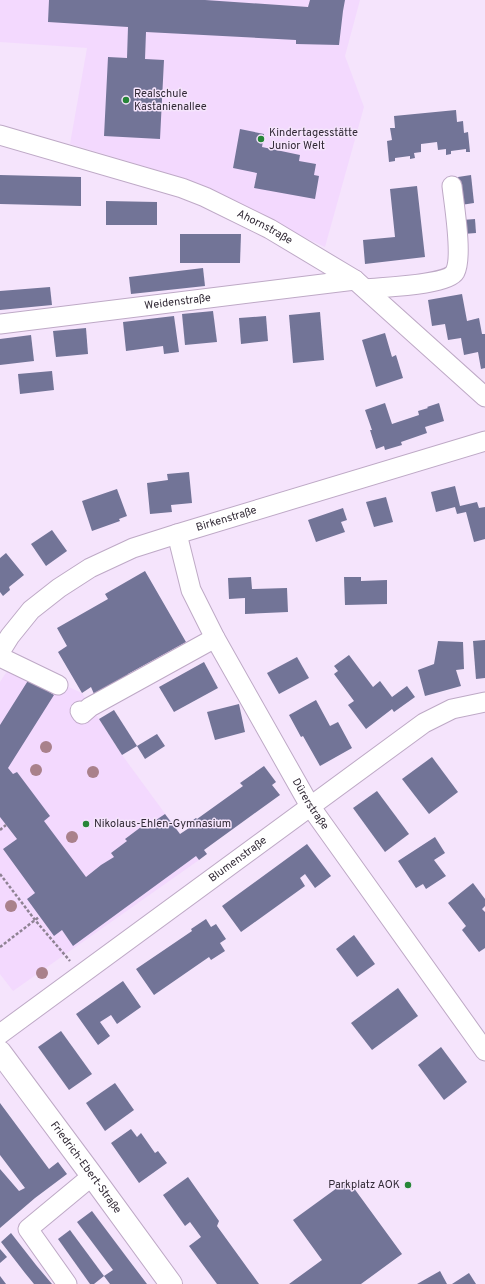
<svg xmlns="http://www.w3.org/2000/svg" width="485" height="1284" font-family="Overpass,sans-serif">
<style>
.built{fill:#f3d9fe}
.building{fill:#727497}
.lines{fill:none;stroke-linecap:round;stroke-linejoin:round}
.minor-casing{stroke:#bea9c6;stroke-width:21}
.major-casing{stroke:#bea9c6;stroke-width:24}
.path{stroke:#8e8293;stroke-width:2.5;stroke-dasharray:3 2;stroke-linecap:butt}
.minor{stroke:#fff;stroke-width:19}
.major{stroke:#fff;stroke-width:22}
.tree{fill:#a9818b}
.poi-dot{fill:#278638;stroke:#f5e4fc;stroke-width:1.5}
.labels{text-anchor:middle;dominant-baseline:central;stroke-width:3;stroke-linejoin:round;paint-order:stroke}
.poi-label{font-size:11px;fill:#322a36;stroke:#f5e4fc;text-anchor:start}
.street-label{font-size:11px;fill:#322a36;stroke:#f5e4fc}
</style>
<rect width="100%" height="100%" fill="#f5e4fc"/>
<g class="built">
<polygon points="0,0 360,0 345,56 364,107 325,247 160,171 70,144 87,48 0,42"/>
<polygon points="13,662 82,693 91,709 99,719 122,755 199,860 13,991 0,974 0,682"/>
</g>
<g class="building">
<polygon points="49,0 205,0 308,7 310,0 345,0 343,11 339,45 296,44 296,40 146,32 145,59 164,60 160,139 104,136 108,57 127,58 128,27 48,22"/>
<polygon points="456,110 457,122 463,121 464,133 468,132 470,152 466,152 466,149 451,151 451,154 446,155 446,149 438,150 437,142 421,144 421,152 414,153 415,158 410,159 410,156 395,158 395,161 389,162 387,141 392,140 390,128 395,128 394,116"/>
<polygon points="240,129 264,134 262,147 300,155 299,161 316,164 314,175 319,176 315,199 254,188 257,173 233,168"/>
<polygon points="0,175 81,177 81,206 0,204"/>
<polygon points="471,175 474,203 461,205 458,177"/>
<polygon points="417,186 425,257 365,264 363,240 395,237 390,189"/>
<polygon points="106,201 157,202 157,225 106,225"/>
<polygon points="475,219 476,233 463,234 462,220"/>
<polygon points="180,234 241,234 240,263 180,263"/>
<polygon points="203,268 205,286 131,294 129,277"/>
<polygon points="50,287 52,305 0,310 0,291"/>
<polygon points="462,294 467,321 479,318 482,334 485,334 485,368 481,369 478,352 464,355 461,338 448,340 445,324 432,326 428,300"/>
<polygon points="213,311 217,342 185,345 182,314"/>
<polygon points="320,312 324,360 293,363 289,315"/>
<polygon points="174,316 179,352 164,354 163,346 126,351 123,322"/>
<polygon points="266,316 268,341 241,344 239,318"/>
<polygon points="86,328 88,354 56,357 53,331"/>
<polygon points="385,333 392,357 396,355 403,378 376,387 362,340"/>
<polygon points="31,335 34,361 0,365 0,339"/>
<polygon points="52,371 54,390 20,394 18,374"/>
<polygon points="385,403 392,424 419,415 418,411 428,408 427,407 439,403 444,421 425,427 427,433 401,442 402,445 385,450 384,446 376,449 370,430 372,430 365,410"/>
<polygon points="189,472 192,503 171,505 172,512 150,514 147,483 168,480 167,474"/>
<polygon points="455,486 460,506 477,502 479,508 485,507 485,539 474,542 466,512 457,514 455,507 436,512 431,492"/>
<polygon points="117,489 127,516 119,519 120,521 92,531 82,501"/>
<polygon points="386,497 393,522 374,527 366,502"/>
<polygon points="343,508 347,520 341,522 345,532 316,542 308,520"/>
<polygon points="52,530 67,551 46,566 31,544"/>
<polygon points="6,553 24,575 9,587 10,590 3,596 0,592 0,558"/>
<polygon points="145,571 186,642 128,674 131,680 107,694 104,688 94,694 91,687 82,693 58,652 67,646 57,628 108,599 105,594"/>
<polygon points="251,577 252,589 287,588 288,612 245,614 245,598 229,599 228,578"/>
<polygon points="344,577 361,577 361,581 387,580 387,604 345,605"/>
<polygon points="485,640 485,678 476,679 473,641"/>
<polygon points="438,641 463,642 464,669 456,670 461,686 425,696 418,670 434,664"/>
<polygon points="349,655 373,687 380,681 392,697 407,686 415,697 394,712 392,709 366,729 348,705 354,701 334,674 338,671 334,666"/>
<polygon points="297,657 309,678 279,694 267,673"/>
<polygon points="204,662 218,688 174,712 159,687"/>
<polygon points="29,679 54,695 8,768 13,774 17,772 50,816 44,821 86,877 101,865 114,857 111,853 127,841 125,839 145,824 147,826 165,814 180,834 189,828 187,824 196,818 197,819 243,786 240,783 264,766 276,782 272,785 280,795 204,850 207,854 199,860 196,856 73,946 62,930 54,936 27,899 35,893 3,849 17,839 0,817 0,725"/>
<polygon points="316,700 330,726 338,722 352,748 320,766 303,736 301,737 289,715"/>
<polygon points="239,704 245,732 215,740 207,712"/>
<polygon points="114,710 137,746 122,755 99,719"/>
<polygon points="157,734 165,746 145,759 137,746"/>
<polygon points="432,757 458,792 429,814 402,779"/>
<polygon points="377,791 409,834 385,852 353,808"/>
<polygon points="435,837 445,853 434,860 446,876 426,889 423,884 416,888 398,861"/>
<polygon points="307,844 331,876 315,888 305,874 300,878 305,886 241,932 222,906"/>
<polygon points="473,883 485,899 485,906 482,909 485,912 485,948 479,952 462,930 466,926 448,903"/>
<polygon points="206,919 211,927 216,924 226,939 220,943 225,951 211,960 209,957 154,995 136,969 192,931 191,929"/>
<polygon points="354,935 375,964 357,977 336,949"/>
<polygon points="123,981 141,1007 117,1024 111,1015 100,1022 110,1036 98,1045 76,1014"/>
<polygon points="398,988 418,1016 372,1050 351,1023"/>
<polygon points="61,1031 92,1074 69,1090 38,1047"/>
<polygon points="441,1047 467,1082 444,1100 418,1065"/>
<polygon points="115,1083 134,1110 105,1131 86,1103"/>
<polygon points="0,1103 49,1169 58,1162 67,1174 35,1198 0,1228 0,1169 19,1191 25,1188 0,1155"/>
<polygon points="131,1129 137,1137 141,1133 155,1153 158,1151 167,1163 139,1183 111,1143"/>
<polygon points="188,1177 219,1221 217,1226 259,1284 217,1284 189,1246 201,1237 190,1222 185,1226 163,1195"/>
<polygon points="348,1180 402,1254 361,1284 289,1284 322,1260 293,1220"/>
<polygon points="92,1211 128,1259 147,1284 110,1284 104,1276 113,1270 77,1222"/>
<polygon points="70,1230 104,1276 94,1284 90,1284 58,1239"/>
<polygon points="11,1233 36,1265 52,1284 34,1284 25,1273 1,1242"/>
<polygon points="0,1249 7,1257 0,1263"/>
<polygon points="440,1271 447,1284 417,1284"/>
<polygon points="469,1273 476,1284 452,1284"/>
<polygon points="0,1276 6,1284 0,1284"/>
</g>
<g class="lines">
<g class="minor-casing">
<g id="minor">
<path id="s1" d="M0 135 182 188 205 197 270 229 355 280 485 397"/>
<path d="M366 289C382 287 448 285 455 272 463 257 454 204 452 186"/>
<path id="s2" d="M0 324 355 280"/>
<path id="s3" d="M177 534 191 590 215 638 310 806 485 1051"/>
<path id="s4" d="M0 652 10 636 31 610 59 588 90 568 133 548 177 534 485 441"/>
<polyline points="0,657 58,685"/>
<polyline points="80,711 82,714 90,707 215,638"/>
<path id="s5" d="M0 1034 424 723 452 709 485 702"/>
<polyline points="67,1284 28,1229 92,1176"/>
</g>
</g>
<g class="major-casing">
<g id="major">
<path id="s6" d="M0 1052 90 1173 171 1284"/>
</g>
</g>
<g class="path">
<polyline points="0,830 6,825"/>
<polyline points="0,874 35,920 70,961"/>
<polyline points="0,947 39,917"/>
</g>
<use href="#minor" class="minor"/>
<use href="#major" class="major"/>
</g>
<g class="tree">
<circle cx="46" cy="747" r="6"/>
<circle cx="36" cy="770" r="6"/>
<circle cx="93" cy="772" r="6"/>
<circle cx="72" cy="837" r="6"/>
<circle cx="11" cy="906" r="6"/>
<circle cx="42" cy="973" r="6"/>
</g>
<g class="poi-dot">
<circle cx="126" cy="100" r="4"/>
<circle cx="261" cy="139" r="4"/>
<circle cx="86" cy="824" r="4"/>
<circle cx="408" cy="1185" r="4"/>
</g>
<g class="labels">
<g class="poi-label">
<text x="134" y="94">Realschule<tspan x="134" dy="13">Kastanienallee</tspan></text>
<text x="269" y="133">Kindertagesstätte<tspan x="269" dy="13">Junior Welt</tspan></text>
<text x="94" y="824">Nikolaus-Ehlen-Gymnasium</text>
<text x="400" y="1185" text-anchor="end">Parkplatz AOK</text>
</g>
<g class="street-label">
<text stroke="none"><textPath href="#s1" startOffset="281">Ahornstraße</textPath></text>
<text stroke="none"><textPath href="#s2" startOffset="179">Weidenstraße</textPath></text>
<text stroke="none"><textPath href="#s4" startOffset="270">Birkenstraße</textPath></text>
<text stroke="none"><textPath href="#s3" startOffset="303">Dürerstraße</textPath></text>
<text stroke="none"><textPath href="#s5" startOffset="295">Blumenstraße</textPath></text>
<text stroke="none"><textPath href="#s6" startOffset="144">Friedrich-Ebert-Straße</textPath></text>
</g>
</g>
</svg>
